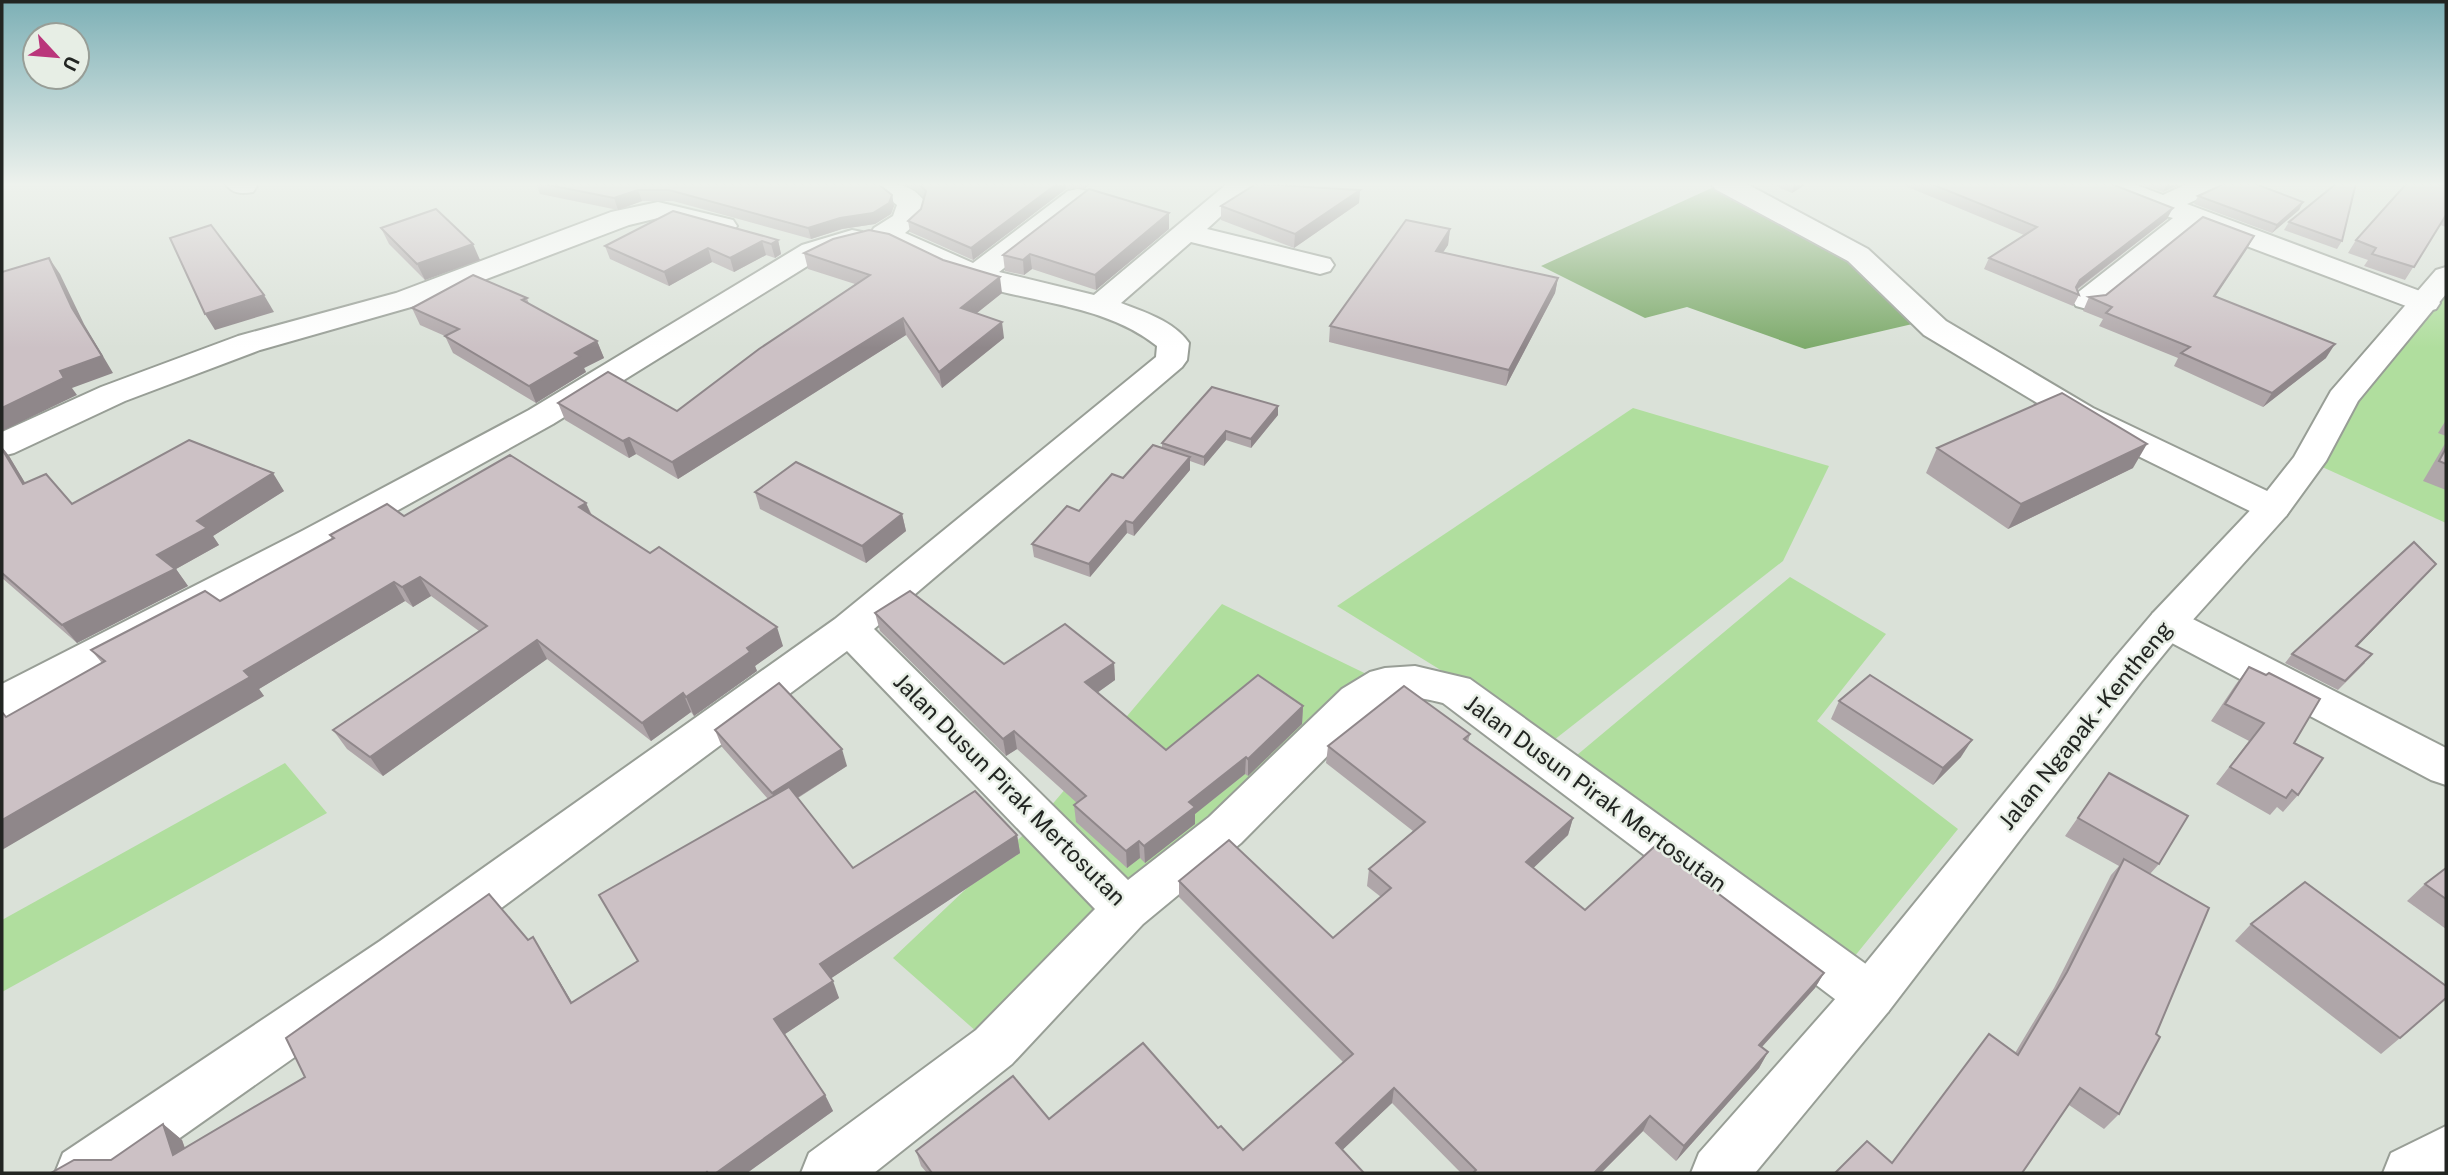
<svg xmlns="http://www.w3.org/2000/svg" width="2448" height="1175" font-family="'Public Sans',sans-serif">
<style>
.green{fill:#b0de9e}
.water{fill:#7daa6b}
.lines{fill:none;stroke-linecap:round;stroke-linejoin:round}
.street-casing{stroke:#989e96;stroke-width:4}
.primary-casing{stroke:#989e96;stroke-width:4}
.street{fill:#fff;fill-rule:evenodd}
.primary{fill:#fff;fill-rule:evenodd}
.wall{fill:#afa6a9}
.shaded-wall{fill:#8f878a}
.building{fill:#ccc1c5;stroke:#8f878a;stroke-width:2}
.labels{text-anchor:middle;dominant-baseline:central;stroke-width:5;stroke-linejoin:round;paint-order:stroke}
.street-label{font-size:23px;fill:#222522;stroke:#e7eee5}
</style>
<rect width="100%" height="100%" fill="#dae1d8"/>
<g class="green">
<polygon points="2446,276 2446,523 2309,461"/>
<polygon points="1633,408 1829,466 1783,561 1554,740 1337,606"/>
<polygon points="1790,577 1886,634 1817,721 1958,829 1850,962 1577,755"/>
<polygon points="1222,604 1385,683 994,1047 893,958 1039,820"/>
<polygon points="285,763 327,813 2,992 2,920"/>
</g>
<polygon class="water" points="1716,186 1852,256 1921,322 1805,349 1687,307 1645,318 1541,266"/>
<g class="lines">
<g class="street-casing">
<g id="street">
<path d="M225 183H255L257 186 253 192C242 194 232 194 225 183Z"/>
<path d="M869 183C891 183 911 182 925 202L920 220 905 233 973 263 1068 191 1078 189 1088 191 1091 197 1088 203 999 272 1094 295 1228 183H1257L1207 229 1330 259 1334 265 1330 271 1320 274 1191 242 1121 303C1144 312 1174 321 1189 343L1187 360 1182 367 874 629 1128 880 1209 817 1342 689 1370 672 1385 668 1415 666 1470 679 1888 980 1895 996 1888 1012 1870 1019 1852 1012 1443 703C1411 695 1400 694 1372 711L1241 843 1143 924 1012 1064 874 1173H801L809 1153 976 1030 1095 909 847 651 414 973 130 1173H55L63 1153 380 941 835 619 1156 357 1157 346C1103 303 1029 304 966 281 935 270 905 254 874 240L870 234 874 228 893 216 897 205Z"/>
<polygon points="1711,183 1745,183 1868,249 1946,321 2093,408 2286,500 2291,508 2286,516 2273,520 2260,516 2069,422 1924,335 1848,261 1715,189"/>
<polygon points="2093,183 2131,183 2163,195 2189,183 2224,183 2220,189 2187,204 2436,297 2440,303 2436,309 2425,312 2414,309 2196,227 2098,306 2087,309 2076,306 2072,300 2076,294 2173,218 2151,212 2097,189"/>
<polygon points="658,202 733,220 737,226 733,232 723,234 658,218 629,225 418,305 260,350 125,401 14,453 2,456 2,432 101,387 238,336 396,293 611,212"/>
<polygon points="852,230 862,232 866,238 862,244 822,257 553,424 328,549 17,714 2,719 2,684 302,531 529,410 802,245"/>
<polygon points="2167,609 2181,613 2446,748 2446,785 2431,780 2153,633 2147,623 2153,613"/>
<polygon points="2446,1126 2446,1173 2383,1173 2391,1153"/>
</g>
</g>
<g class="primary-casing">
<polygon id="primary" points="2446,267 2446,294 2358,401 2326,461 2286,516 2181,633 2141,682 1888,1012 1755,1173 1691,1173 1699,1153 1852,980 2113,660 2153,613 2260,500 2294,457 2331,391 2436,270"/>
</g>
<use href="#street" class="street"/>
<use href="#primary" class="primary"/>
</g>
<g class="wall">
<polygon points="536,183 877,183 892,195 894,206 891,214 875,224 842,229 811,239 673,201 642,201 618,210 540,194"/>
<polygon points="903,183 1092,183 1085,188 1066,189 973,260 910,232 908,221 921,209 924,198 915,189"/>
<polygon points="1769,183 1808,183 1792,193"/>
<polygon points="1898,183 2109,183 2167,219 2077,290 2079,295 2073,306 1984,269 1989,258 2024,235"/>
<polygon points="2139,183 2183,183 2163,192"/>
<polygon points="2446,186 2446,227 2440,225 2405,280 2364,266 2368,260 2348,253 2356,240"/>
<polygon points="1360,190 1359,203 1294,248 1221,220 1221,206"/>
<polygon points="2198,196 2303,202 2299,210 2272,233 2194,204"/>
<polygon points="1169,213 1169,229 1096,290 1032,269 1024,275 1005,271 1003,255"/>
<polygon points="2289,222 2342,241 2337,249 2284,230"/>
<polygon points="381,228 480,260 425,280 389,244"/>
<polygon points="1450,229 1448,245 1443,252 1558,278 1555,293 1506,386 1329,342 1330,326"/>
<polygon points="2254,236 2215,296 2326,358 2263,407 2174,366 2178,358 2099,326 2103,319 2083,311 2089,297 2106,295"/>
<polygon points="778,240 781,254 775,258 766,255 734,272 712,262 669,286 610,259 605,246"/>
<polygon points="804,253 1002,293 977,313 1004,338 942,388 906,335 678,479 636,454 629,458 565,420 558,403 677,411 855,284 808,269"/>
<polygon points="527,298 529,304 597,341 604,358 584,368 586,372 536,403 453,353 445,336 420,325 412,308"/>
<polygon points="1278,415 1251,448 1226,440 1204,466 1190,461 1190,470 1134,536 1127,533 1090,577 1034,557 1032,544 1079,511 1162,448 1162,443"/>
<polygon points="2446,420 2446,436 2438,433"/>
<polygon points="2446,442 2446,490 2423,481"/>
<polygon points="2,447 9,456 25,483 72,504 284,491 213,536 219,545 176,569 188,586 77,643 2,578"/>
<polygon points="1937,448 2133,468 2008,529 1926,473"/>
<polygon points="755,492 902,514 906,531 866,563 760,509"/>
<polygon points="586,503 592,515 783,646 755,666 757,671 694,716 691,712 651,741 547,659 383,776 347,749 333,730 479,631 431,596 413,607 405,601 259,689 264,696 6,717 102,663 91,650 220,601 332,539 330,535 404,516"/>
<polygon points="2428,573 2357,646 2365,663 2338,690 2285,663 2292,654"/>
<polygon points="875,613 1004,664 1114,663 1115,680 1097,693 1166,750 1303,706 1302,724 1248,776 1245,774 1195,814 1195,824 1145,863 1140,858 1127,868 1076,822 1074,805 1077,803 1017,749 1006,756 880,631"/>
<polygon points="2249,667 2294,743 2298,795 2283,812 2277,807 2270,815 2216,784 2249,741 2211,721 2236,684"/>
<polygon points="1839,701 1961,757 1933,785 1831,719"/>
<polygon points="715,730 847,766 798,798 853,868 1017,835 1020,853 830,979 839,998 785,1034 825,1095 833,1111 747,1173 51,1173 111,1160 163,1124 182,1140 185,1148 305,1077 528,940 544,955 572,1002 638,961 768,799 722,747"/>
<polygon points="1470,734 1468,742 1573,818 1568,835 1533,868 1585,910 1824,973 1815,988 1762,1047 1768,1052 1759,1068 1676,1161 1643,1131 1601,1173 1461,1173 1392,1103 1342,1150 1364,1173 927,1173 921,1166 916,1151 1049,1119 1218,1128 1243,1150 1343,1062 1179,897 1179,881 1333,938 1381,897 1367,886 1369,869 1413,831 1326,763 1328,746"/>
<polygon points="2109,773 2159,864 2150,874 2119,1114 2104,1129 2069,1105 1892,1163 1989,1034 2015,1053 2054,988 2111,875 2119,866 2065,836"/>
<polygon points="2446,868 2446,929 2407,901 2425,884"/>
<polygon points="2251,924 2400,1038 2381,1054 2235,941"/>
</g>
<g class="shaded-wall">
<polygon points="1058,183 1066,183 1066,189 973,260 971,248"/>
<polygon points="1085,183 1092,183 1085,188"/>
<polygon points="1795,183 1808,183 1792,193"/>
<polygon points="2168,183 2183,183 2163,192"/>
<polygon points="638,190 642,201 618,210 614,198"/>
<polygon points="1360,190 1359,203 1294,248 1295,234"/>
<polygon points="892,195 894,206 891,214 875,224 842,229 811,239 808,228"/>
<polygon points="2303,202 2299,210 2272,233 2277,225"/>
<polygon points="2173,208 2167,219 2073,292 2080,280"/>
<polygon points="1169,213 1169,229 1096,290 1095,275"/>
<polygon points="1450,229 1448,245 1434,266 1436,251"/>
<polygon points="2254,236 2247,249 2207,309 2214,296"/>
<polygon points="778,240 781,254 775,258 771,244"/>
<polygon points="762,241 766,255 734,272 730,258"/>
<polygon points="473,244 480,260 425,280 417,264"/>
<polygon points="708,248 712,262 669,286 664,272"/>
<polygon points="1030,254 1032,269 1024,275 1023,260"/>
<polygon points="49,258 60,274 84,324 113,373 72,388 77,395 2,431 2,408 72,308"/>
<polygon points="1000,277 1002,293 963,324 961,308"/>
<polygon points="1558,278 1555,293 1506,386 1509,370"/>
<polygon points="264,295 274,312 215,330 205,314"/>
<polygon points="903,318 906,335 678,479 672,462"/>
<polygon points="1002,322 1004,338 942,388 939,372"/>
<polygon points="597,341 604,358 584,368 586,372 536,403 529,386 575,353"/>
<polygon points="2335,344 2326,358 2263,407 2272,393"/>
<polygon points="1278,406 1278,415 1251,448 1251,439"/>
<polygon points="1226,431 1226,440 1204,466 1204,457"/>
<polygon points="629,438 636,454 629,458 623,441"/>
<polygon points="2147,444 2133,468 2008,529 2021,504"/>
<polygon points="2,447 9,456 36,501 23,484 2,449"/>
<polygon points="1190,457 1190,470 1134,536 1133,523"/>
<polygon points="273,473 284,491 213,536 219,545 176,569 188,586 77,643 62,625 197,521"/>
<polygon points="586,503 594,522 579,507"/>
<polygon points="902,514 906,531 866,563 862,546"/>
<polygon points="1126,521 1127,533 1090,577 1089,564"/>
<polygon points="2436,564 2428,573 2349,655 2356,646"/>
<polygon points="420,577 431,596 413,607 402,587"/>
<polygon points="394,582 405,601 259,689 264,696 2,850 2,820 244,671"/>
<polygon points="777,627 783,646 755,666 757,671 694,716 686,697 747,648"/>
<polygon points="537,640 547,659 383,776 370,757"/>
<polygon points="1114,663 1115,680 1087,700 1085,682"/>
<polygon points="683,693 691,712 651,741 642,723"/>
<polygon points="1303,706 1302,724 1248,776 1248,759"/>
<polygon points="1014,731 1017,749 1006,756 1003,739"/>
<polygon points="1972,740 1961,757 1933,785 1943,768"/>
<polygon points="842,749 847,766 778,810 772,793"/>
<polygon points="1246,757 1245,774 1195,814 1195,824 1145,863 1144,846 1189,802"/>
<polygon points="1573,818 1568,835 1522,879 1526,862"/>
<polygon points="1017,835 1020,853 827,981 820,964"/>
<polygon points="1139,841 1140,858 1127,868 1126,851"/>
<polygon points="533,937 544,955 582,1020 571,1003"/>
<polygon points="1824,973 1815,988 1750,1060 1759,1045"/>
<polygon points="833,981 839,998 782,1036 774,1019"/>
<polygon points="1768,1052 1759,1068 1676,1161 1684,1146"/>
<polygon points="1394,1088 1392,1103 1334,1158 1336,1143"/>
<polygon points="825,1095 833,1111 747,1173 716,1173"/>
<polygon points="1650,1116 1643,1131 1601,1173 1594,1173"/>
<polygon points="163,1124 182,1140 192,1170 173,1155"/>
</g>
<g class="building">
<polygon points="539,183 877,183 892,195 889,203 873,213 840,218 808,228 669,190 638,190 614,198"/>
<polygon points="918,183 1058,183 971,248 908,221 921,209 926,191"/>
<polygon points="1929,183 2109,183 2173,208 2080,280 2076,287 2079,295 1989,258 2037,227"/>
<polygon points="2226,183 2253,183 2303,202 2277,225 2198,196"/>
<polygon points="2337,183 2356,183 2342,241 2289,222"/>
<polygon points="2407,183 2436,183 2446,186 2446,215 2414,267 2372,254 2376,248 2356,240"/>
<polygon points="1256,184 1360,190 1295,234 1221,206"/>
<polygon points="1089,189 1169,213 1095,275 1030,254 1023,260 1003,255"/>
<polygon points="436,209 473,244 417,264 381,228"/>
<polygon points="673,211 778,240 771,244 762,241 730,258 708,248 664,272 605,246"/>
<polygon points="2203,217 2254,236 2214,296 2335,344 2272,393 2181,353 2190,347 2106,313 2112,307 2089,297 2106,295"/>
<polygon points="1406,220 1450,229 1436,251 1558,278 1509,370 1330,326"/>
<polygon points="211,225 264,295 205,314 170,238"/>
<polygon points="869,230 889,234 943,260 1000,277 961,308 1002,322 939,372 903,318 672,462 629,438 623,441 558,403 608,372 677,411 759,349 870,275 804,253 833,239"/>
<polygon points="49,258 72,308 102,356 60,371 64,378 2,408 2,272"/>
<polygon points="473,275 527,298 522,300 597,341 575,353 580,356 529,386 445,336 459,329 412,308"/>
<polygon points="1212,387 1278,406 1251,439 1226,431 1204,457 1162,443"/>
<polygon points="2062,393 2147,444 2021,504 1937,448"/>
<polygon points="189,440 273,473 197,521 207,528 157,555 175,569 62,625 2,573 2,449 23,484 46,474 72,504"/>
<polygon points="1153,445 1190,457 1133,523 1126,521 1089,564 1032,544 1067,506 1079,511 1112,474 1123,478"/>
<polygon points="2446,448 2446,464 2439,461"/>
<polygon points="510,455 586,503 579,507 650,553 659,547 777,627 747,648 750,652 686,697 683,693 642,723 537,640 370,757 333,730 487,626 420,577 402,587 394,582 244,671 250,677 2,820 2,712 6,717 105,661 91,650 205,591 220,601 334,538 330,535 387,504 404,516"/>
<polygon points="796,462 902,514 862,546 755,492"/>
<polygon points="2414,542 2436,564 2356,646 2372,654 2345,681 2292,654"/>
<polygon points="910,591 1004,664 1065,624 1114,663 1085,682 1166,750 1258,675 1303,706 1248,759 1246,757 1189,802 1195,807 1144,846 1139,841 1126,851 1074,805 1086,796 1014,731 1003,739 875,613"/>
<polygon points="2249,667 2266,675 2269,673 2320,699 2294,743 2323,758 2298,795 2292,790 2286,798 2230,767 2264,723 2225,704"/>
<polygon points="1870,675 1972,740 1943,768 1839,701"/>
<polygon points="779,683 842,749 772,793 715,730"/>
<polygon points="1404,686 1470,734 1464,739 1573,818 1526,862 1585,910 1655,846 1824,973 1759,1045 1768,1052 1684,1146 1650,1116 1594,1173 1473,1173 1476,1170 1394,1088 1336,1143 1364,1173 932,1173 916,1151 1013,1076 1049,1119 1143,1043 1218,1128 1221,1126 1243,1150 1353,1054 1179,881 1229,840 1333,938 1391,888 1369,869 1425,822 1328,746"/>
<polygon points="2109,773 2188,816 2159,864 2078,818"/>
<polygon points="789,787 853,868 975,791 1017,835 820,964 833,981 774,1019 825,1095 716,1173 708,1173 707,1172 706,1173 51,1173 74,1160 111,1160 163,1124 173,1155 305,1077 286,1038 489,894 528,940 533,937 571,1003 638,961 599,895"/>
<polygon points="2124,859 2209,908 2156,1034 2160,1037 2119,1114 2080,1088 2022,1173 1835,1173 1867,1141 1892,1163 1989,1034 2018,1055 2067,972"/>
<polygon points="2446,868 2446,899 2425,884"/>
<polygon points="2305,882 2446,986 2446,998 2400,1038 2251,924"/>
</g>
<linearGradient id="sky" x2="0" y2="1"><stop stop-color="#7db0b6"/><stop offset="0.53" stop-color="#eef2ed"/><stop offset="1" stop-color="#eef2ed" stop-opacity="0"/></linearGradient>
<rect width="2448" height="348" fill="url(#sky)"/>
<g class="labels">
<g class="street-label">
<text transform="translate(2085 725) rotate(-51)">Jalan Ngapak - Kentheng</text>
<text transform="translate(1010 789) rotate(45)">Jalan Dusun Pirak Mertosutan</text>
<text transform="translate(1596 793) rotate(36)">Jalan Dusun Pirak Mertosutan</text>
</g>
</g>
<rect width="2448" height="1175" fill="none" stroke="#222522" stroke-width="7"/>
<g transform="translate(56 56) rotate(116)"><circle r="33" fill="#e7eee5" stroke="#989e97" stroke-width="2"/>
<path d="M0-5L12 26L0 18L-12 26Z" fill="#ba367b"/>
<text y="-10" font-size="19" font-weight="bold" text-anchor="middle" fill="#222522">U</text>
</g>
</svg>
